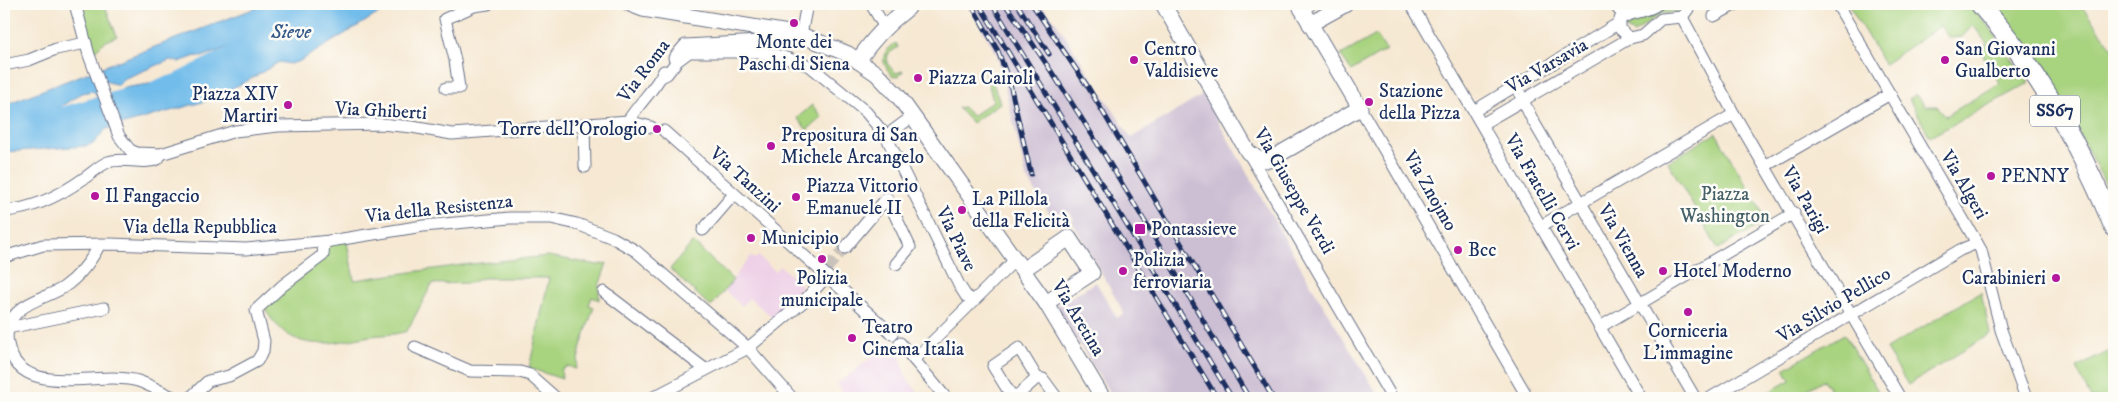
<svg xmlns="http://www.w3.org/2000/svg" width="2118" height="402" font-family="'IM FELL DW Pica',serif">
<style>
.built{fill:#eed0e7}
.industrial{fill:#ccbed3}
.green{fill:#a8d37f;stroke:#62816e}
.water{fill:#71bcea;stroke:#4676a4;fill-rule:evenodd}
.lines{fill:none;stroke-linecap:round;stroke-linejoin:round}
.river{stroke:#71bcea;stroke-width:19}
.minor-tunnel{stroke:#cac3bb;stroke-width:11;stroke-dasharray:11 5.5;stroke-linecap:butt}
.minor-casing{stroke:#687087;stroke-width:13}
.tertiary-casing{stroke:#687087;stroke-width:17}
.primary-casing{stroke:#687087;stroke-width:21}
.minor{stroke:#fff;stroke-width:11}
.tertiary{stroke:#fff;stroke-width:15}
.primary{stroke:#fff;stroke-width:19}
.rail-casing{stroke:#1b2f5e;stroke-width:5}
.rail{stroke:#fdfcf7;stroke-width:3;stroke-dasharray:9;stroke-linecap:butt}
.poi-dot{fill:#b5179e;stroke:#fdfcf7;stroke-width:2}
.labels{text-anchor:middle;dominant-baseline:central;stroke-width:5;stroke-linejoin:round;paint-order:stroke}
.shield{fill:#fdfcf7;stroke:#5f6c8c;stroke-width:1}
.shield-label{font-size:18px;font-weight:bold;fill:#1b2f5e}
.poi-label{font-size:19px;fill:#1b2f5e;stroke:#fdfcf7;text-anchor:start}
.street-label{font-size:19px;fill:#1b2f5e;stroke:#fdfcf7}
.park-label{font-size:19px;fill:#456068;stroke:#fdfcf7}
.water-label{font-size:20px;font-style:italic;fill:#355988;stroke:#fdfcf7}
</style>
<rect width="100%" height="100%" fill="#fdfcf7"/>
<filter id="ink" filterUnits="userSpaceOnUse"><feTurbulence type="fractalNoise" baseFrequency=".02" numOctaves="2"/><feDisplacementMap in="SourceGraphic" scale="10" xChannelSelector="R" yChannelSelector="G"/><feConvolveMatrix kernelMatrix="1 2 1 2 8 2 1 2 1" color-interpolation-filters="sRGB"/></filter>
<filter id="wash" filterUnits="userSpaceOnUse"><feTurbulence type="fractalNoise" baseFrequency=".0096" numOctaves="4" result="noise"/><feDisplacementMap in="SourceGraphic" scale="20" xChannelSelector="R" yChannelSelector="G"/><feGaussianBlur stdDeviation="1.12" result="paint"/><feColorMatrix in="noise" values="0 0 0 0 0 0 0 0 0 0 0 0 0 0 0 0 0 1.4 0 .05"/><feComposite in="paint" operator="in"/></filter>
<g filter="url(#wash)">
<rect width="100%" height="100%" fill="#f6e8d2"/>
<g class="built">
<polygon points="693,242 732,280 751,256 755,259 758,256 775,271 780,266 802,285 774,318 749,298 742,306 725,291 711,307 670,269"/>
<polygon points="890,343 900,355 906,377 920,395 927,398 847,398 837,384"/>
</g>
<polygon class="industrial" points="967,4 1040,4 1056,22 1131,138 1203,95 1318,297 1380,398 1113,398 1056,306 1096,282 1117,318 1124,313 1072,221 1074,219 1070,212 1057,212 1051,216 1026,176 997,54"/>
<g class="green">
<polygon points="95,4 104,4 117,36 103,43 94,52 83,12 86,7"/>
<polygon points="1666,4 1681,4 1682,6 1678,13 1662,13 1634,33 1626,29 1627,20 1650,15"/>
<polygon points="1848,4 1968,4 1988,25 2029,83 1930,137 1909,99 1916,95 1926,106 1937,106 1946,116 2000,83 1980,50 1987,44 1973,25 1962,37 1949,38 1940,26 1884,64"/>
<polygon points="1991,4 2080,4 2114,50 2114,200 2069,115"/>
<polygon points="1376,35 1386,50 1351,71 1341,55"/>
<path d="M896 43 898 47 888 54 887 63 895 73 903 71 899 76 893 77C881 62 879 54 896 43Z"/>
<polygon points="988,69 1000,103 972,123 958,108 963,107 972,116 993,101 985,70"/>
<polygon points="812,105 822,117 807,130 797,118"/>
<polygon points="1716,133 1767,221 1718,249 1668,162"/>
<path d="M346 236 354 280 462 265 548 256 598 265 607 263 599 286V300L592 297 589 305 594 307 581 346 576 369 568 366 561 370 562 379 529 368 549 278H482L470 283 432 284 407 331C392 336 379 334 365 337 320 346 291 352 264 308L321 261 327 241Z"/>
<polygon points="693,242 733,280 711,307 670,269"/>
<polygon points="1981,292 1990,334 1908,385 1886,349"/>
<polygon points="1844,334 1882,398 1837,398 1823,380 1801,393 1804,398 1758,398 1790,380 1784,369"/>
<polygon points="2114,349 2114,398 2091,398 2076,368"/>
</g>
<path class="water" d="M266 4H394L300 61 290 64 279 62 249 80 206 101 106 129 94 143 85 146 4 152V105ZM256 37 263 41C245 60 202 85 176 80L122 88 110 103 94 97 92 103 100 108 101 113 86 119 60 122 49 114 82 93 93 91 96 94 104 81 119 85 123 79 170 60 179 62 196 56 202 57Z"/>
<g class="lines">
<g class="river">
<polyline points="158,89 178,83 284,29"/>
<polyline points="4,123 57,118 122,99"/>
</g>
</g>
</g>
<g filter="url(#ink)">
<g class="lines">
<polyline class="minor-tunnel" points="827,268 845,248"/>
<g class="minor-casing">
<g id="minor">
<polyline points="75,4 89,55 119,136 130,150 137,153 161,154 235,131 278,126 381,124 412,127 452,134 628,121 651,127"/>
<polyline points="871,4 884,26"/>
<polyline points="1411,4 1641,398"/>
<polyline points="1614,4 1624,16"/>
<path d="M1658 4C1645 14 1633 10 1620 19V29L1630 38 1643 35 1661 19 1682 17 1688 9 1686 4"/>
<polyline points="1837,4 1981,250 2001,330 2026,398"/>
<polyline points="677,14 687,4"/>
<polyline points="1714,16 1736,4"/>
<polyline points="1682,17 1734,114 1900,398"/>
<polyline points="801,35 807,4"/>
<polyline points="674,58 685,45 761,41 767,40 774,32"/>
<polyline points="4,65 29,60 56,49 86,43"/>
<polyline points="661,77 667,74 677,61 689,52 759,52 783,57 810,66 866,112 886,136 959,285 966,296 973,300"/>
<polyline points="1516,86 1532,119 1695,398"/>
<polyline points="446,88 459,88 455,60 445,19 474,6 488,4"/>
<polyline points="1360,108 1528,398"/>
<polyline points="1474,111 1619,23"/>
<path d="M628 121C639 103 655 89 664 71"/>
<polyline points="1482,124 1630,38"/>
<polyline points="584,125 585,167"/>
<polyline points="664,131 892,334"/>
<polyline points="886,136 913,116"/>
<polyline points="1249,154 1392,398"/>
<polyline points="1765,166 1890,94"/>
<path d="M4 211C33 209 59 196 83 179 91 174 100 165 108 162 125 156 142 166 158 159L161 154"/>
<polyline points="1541,226 1734,114"/>
<polyline points="703,230 734,194"/>
<path d="M100 244C91 261 80 276 64 287 51 296 32 299 20 310 10 318 5 331 8 344 19 402 100 369 138 381 151 385 164 394 176 398"/>
<polyline points="845,248 887,198 910,247 896,264"/>
<polyline points="4,257 43,245 110,244 246,249 330,241"/>
<polyline points="604,292 705,369"/>
<polyline points="1600,327 1794,213"/>
<polyline points="8,328 104,308"/>
<polyline points="900,343 946,398"/>
<polyline points="415,347 470,371 520,372 530,375 556,398"/>
<polyline points="914,360 1016,259"/>
<polyline points="1037,378 1018,395 1011,395 993,366 1019,348 1037,378 1043,379 1057,398"/>
<polyline points="190,398 208,381 229,376 257,361 263,351 264,341 256,310 282,286 323,255 324,242 423,226 510,218 551,218 577,224 613,238 636,251 748,348 792,398"/>
<polyline points="652,398 748,348 803,302 827,276"/>
<polyline points="1710,398 1960,250 1977,243"/>
</g>
</g>
<g class="tertiary-casing">
<g id="tertiary">
<polyline points="630,4 643,9 801,35 848,54 877,74 899,97 1046,303 1103,398"/>
<polyline points="1163,4 1248,152 1258,159 1269,160 1360,108 1301,8 1308,4"/>
<polyline points="1310,24 1346,4"/>
<path d="M858 61C872 39 887 24 908 8L909 4"/>
<polyline points="1024,269 1069,238 1092,273 1046,303"/>
</g>
</g>
<g class="primary-casing">
<path id="primary" d="M1980 4C1994 21 2010 39 2023 58 2058 106 2091 172 2114 227"/>
</g>
<use href="#minor" class="minor"/>
<use href="#tertiary" class="tertiary"/>
<use href="#primary" class="primary"/>
<g class="rail-casing">
<g id="rail">
<polyline points="971,4 998,51 1010,84 1031,174"/>
<polyline points="979,4 1217,398"/>
<polyline points="992,4 1232,398"/>
<path d="M1005 4C1095 130 1170 266 1249 398"/>
<polyline points="1017,4 1049,54"/>
<polyline points="1032,4 1088,87 1273,398"/>
</g>
</g>
<use href="#rail" class="rail"/>
</g>
</g>
<g class="poi-dot">
<circle cx="794" cy="23" r="5"/>
<circle cx="1134" cy="60" r="5"/>
<circle cx="1945" cy="60" r="5"/>
<circle cx="918" cy="78" r="5"/>
<circle cx="1369" cy="102" r="5"/>
<circle cx="288" cy="105" r="5"/>
<circle cx="657" cy="129" r="5"/>
<circle cx="771" cy="146" r="5"/>
<circle cx="1991" cy="176" r="5"/>
<circle cx="95" cy="196" r="5"/>
<circle cx="796" cy="197" r="5"/>
<circle cx="962" cy="210" r="5"/>
<rect x="1134" y="223" width="12" height="12" rx="2.5"/>
<circle cx="751" cy="238" r="5"/>
<circle cx="1458" cy="250" r="5"/>
<circle cx="822" cy="259" r="5"/>
<circle cx="1123" cy="271" r="5"/>
<circle cx="1663" cy="271" r="5"/>
<circle cx="2056" cy="278" r="5"/>
<circle cx="1688" cy="312" r="5"/>
<circle cx="852" cy="338" r="5"/>
</g>
<g class="labels">
<rect class="shield" x="2030" y="95.5" width="50" height="31" rx="4"/>
<g class="shield-label">
<text x="2055" y="111">SS67</text>
</g>
<g class="poi-label">
<text x="794" y="42" text-anchor="middle">Monte dei<tspan x="794" dy="22">Paschi di Siena</tspan></text>
<text x="1144" y="49">Centro<tspan x="1144" dy="22">Valdisieve</tspan></text>
<text x="1955" y="49">San Giovanni<tspan x="1955" dy="22">Gualberto</tspan></text>
<text x="928" y="78">Piazza Cairoli</text>
<text x="1379" y="91">Stazione<tspan x="1379" dy="22">della Pizza</tspan></text>
<text x="278" y="94" text-anchor="end">Piazza XIV<tspan x="278" dy="22">Martiri</tspan></text>
<text x="647" y="129" text-anchor="end">Torre dell’Orologio</text>
<text x="781" y="135">Prepositura di San<tspan x="781" dy="22">Michele Arcangelo</tspan></text>
<text x="2001" y="176">PENNY</text>
<text x="806" y="186">Piazza Vittorio<tspan x="806" dy="22">Emanuele II</tspan></text>
<text x="105" y="196">Il Fangaccio</text>
<text x="972" y="199">La Pillola<tspan x="972" dy="22">della Felicità</tspan></text>
<text x="1151" y="229">Pontassieve</text>
<text x="761" y="238">Municipio</text>
<text x="1468" y="250">Bcc</text>
<text x="1133" y="260">Polizia<tspan x="1133" dy="22">ferroviaria</tspan></text>
<text x="1673" y="271">Hotel Moderno</text>
<text x="822" y="278" text-anchor="middle">Polizia<tspan x="822" dy="22">municipale</tspan></text>
<text x="2046" y="278" text-anchor="end">Carabinieri</text>
<text x="862" y="327">Teatro<tspan x="862" dy="22">Cinema Italia</tspan></text>
<text x="1688" y="331" text-anchor="middle">Corniceria<tspan x="1688" dy="22">L'immagine</tspan></text>
</g>
<g class="street-label">
<text transform="translate(1547 66) rotate(-30)">Via Varsavia</text>
<text transform="translate(644 71) rotate(-53)">Via Roma</text>
<text transform="translate(381 111) rotate(3)">Via Ghiberti</text>
<text transform="translate(745 180) rotate(42)">Via Tanzini</text>
<text transform="translate(1964 185) rotate(60)">Via Algeri</text>
<text transform="translate(1294 191) rotate(60)">Via Giuseppe Verdi</text>
<text transform="translate(1430 191) rotate(60)">Via Znojmo</text>
<text transform="translate(1542 192) rotate(60)">Via Fratelli Cervi</text>
<text transform="translate(1805 200) rotate(60)">Via Parigi</text>
<text transform="translate(439 209) rotate(-6)">Via della Resistenza</text>
<text x="200" y="227">Via della Repubblica</text>
<text transform="translate(956 239) rotate(64)">Via Piave</text>
<text transform="translate(1623 241) rotate(60)">Via Vienna</text>
<text transform="translate(1834 305) rotate(-31)">Via Silvio Pellico</text>
<text transform="translate(1078 318) rotate(59)">Via Aretina</text>
</g>
<g class="park-label">
<text x="1725" y="194">Piazza<tspan x="1725" dy="22">Washington</tspan></text>
</g>
<g class="water-label">
<text x="291" y="32">Sieve</text>
</g>
</g>
<rect width="2118" height="402" fill="none" stroke="#fdfcf7" stroke-width="20"/>
</svg>
